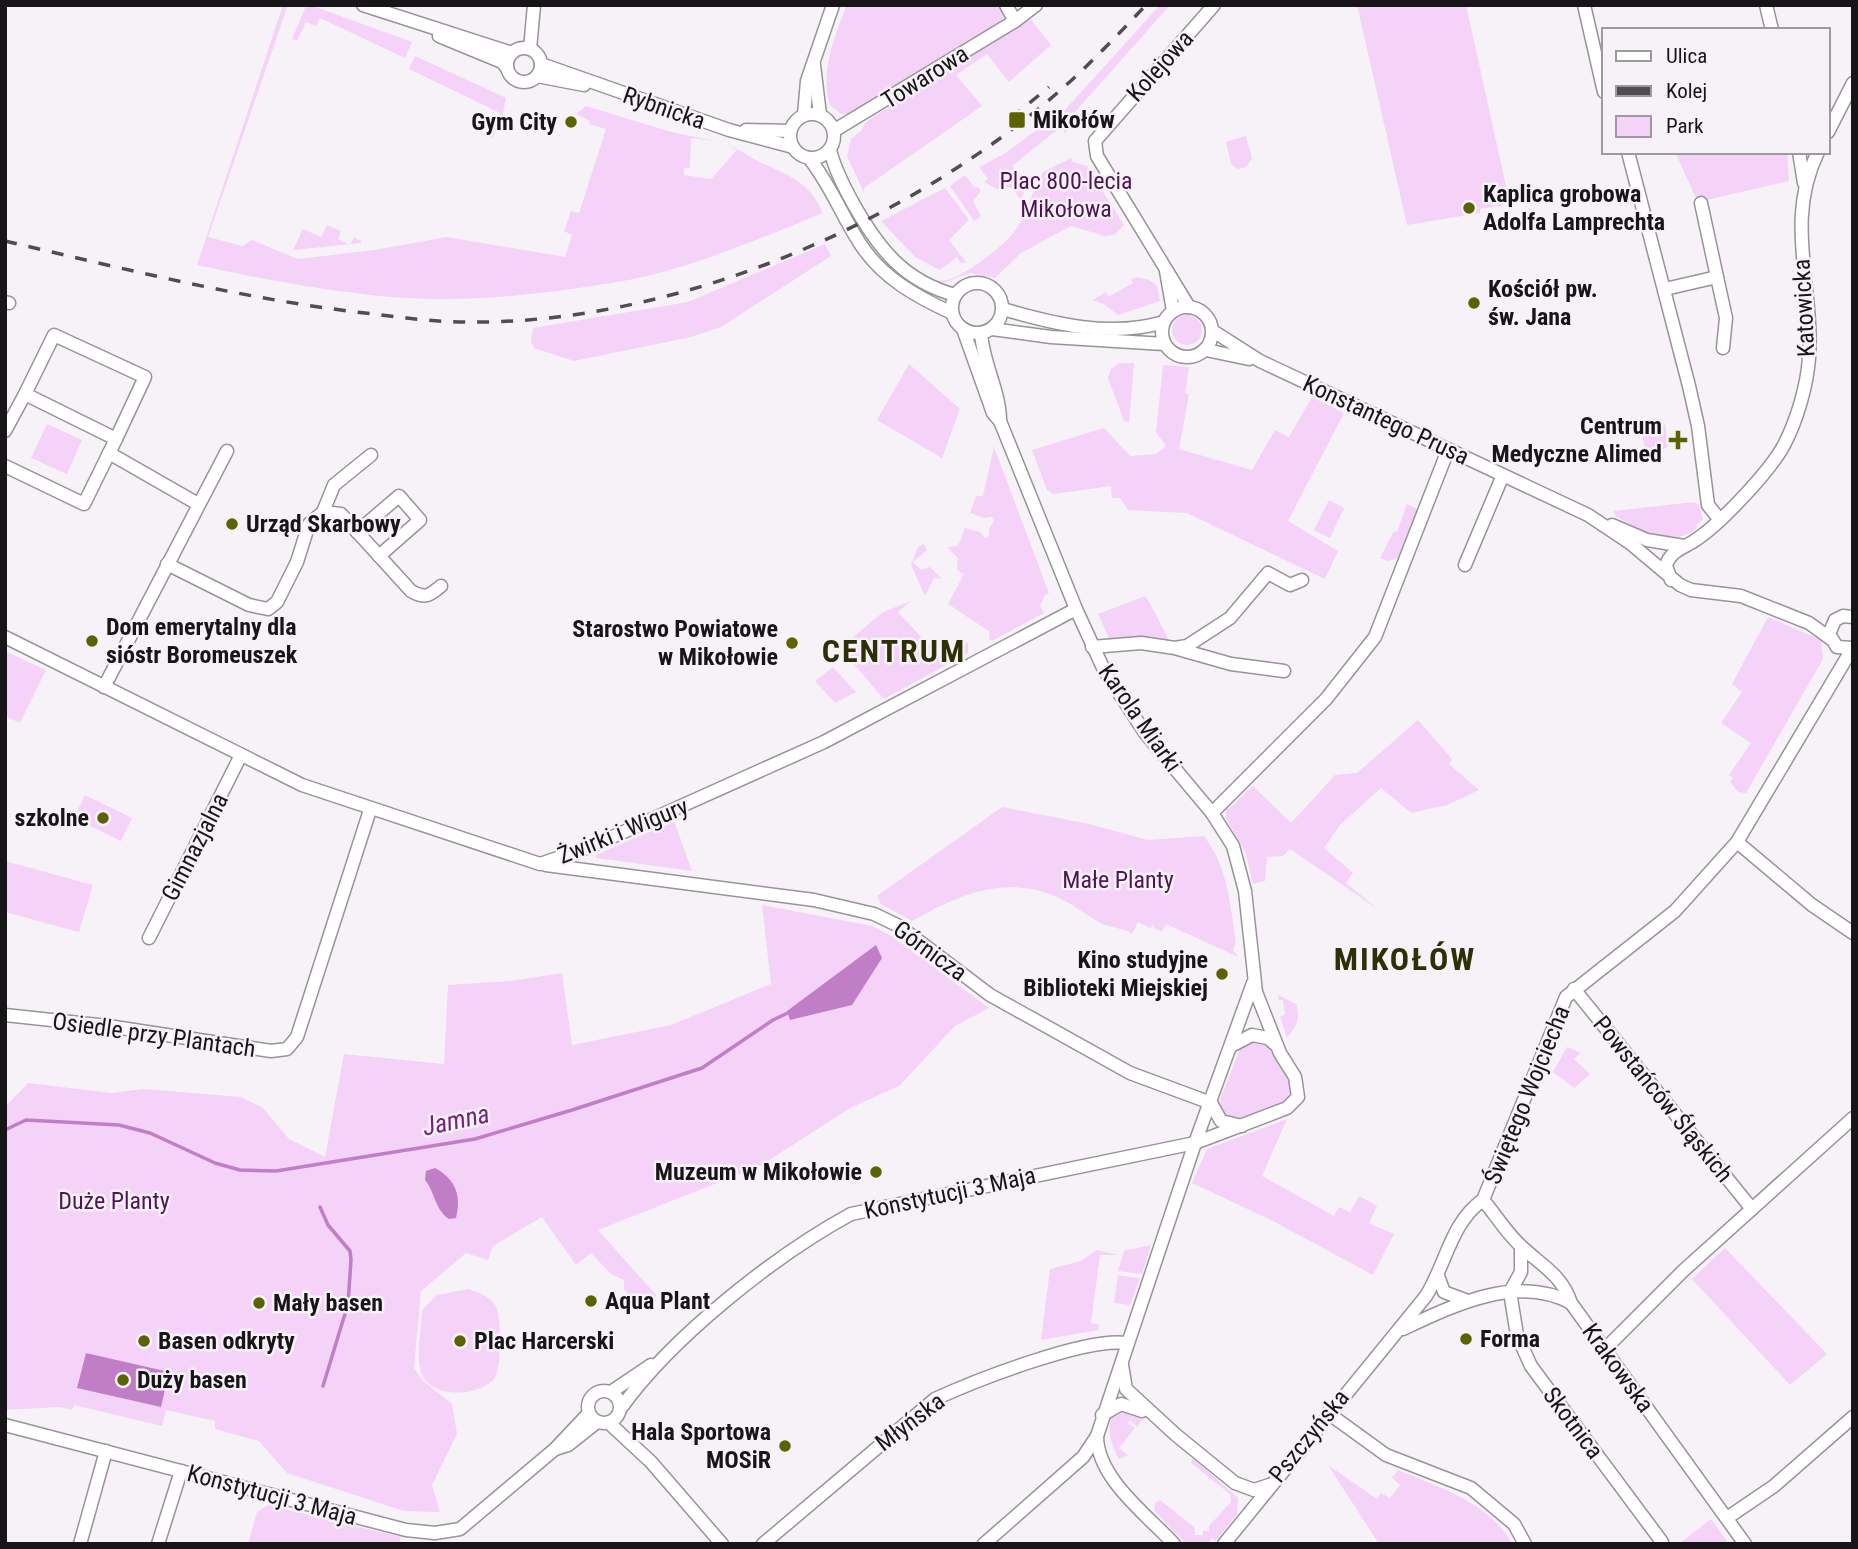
<svg xmlns="http://www.w3.org/2000/svg" width="1858" height="1549" font-family="'Roboto Condensed',sans-serif">
<style>
.green{fill:#f5d2f8}
.water{fill:#c07ec7}
.lines{fill:none;stroke-linecap:round;stroke-linejoin:round}
.stream{stroke:#c07ec7;stroke-width:3.5}
.minor-casing{stroke:#989399;stroke-width:15}
.minor{stroke:#fff;stroke-width:12}
.rail{stroke:#4f4d50;stroke-width:3.5;stroke-dasharray:12 12;stroke-linecap:butt}
.poi-dot{fill:#5d6200;stroke:#f7f2f8;stroke-width:2.5}
.labels{text-anchor:middle;dominant-baseline:central;stroke-width:5;stroke-linejoin:round;paint-order:stroke}
.street-label{font-size:24px;fill:#171517;stroke:#f7f2f8}
.poi-label{font-size:24px;font-weight:bold;fill:#171517;stroke:#f7f2f8;text-anchor:start}
.park-label{font-size:24px;fill:#501357;stroke:#f7f2f8}
.water-label{font-size:26px;font-style:italic;fill:#73237d;stroke:#f7f2f8}
.district-label{font-size:32px;font-weight:bold;letter-spacing:2px;fill:#2d3006;stroke:#f7f2f8}
</style>
<rect width="100%" height="100%" fill="#f7f2f8"/>
<g class="green">
<path d="M283 5H288L208 237 242 246 252 240 298 259 375 250 447 237 565 257 572 235 564 231 571 211 579 213 606 129 589 124 590 121 576 114 586 106 671 132 716 141 691 138 690 168H684V175L711 179 737 150 727 145C742 150 753 160 766 165 793 177 810 184 823 213 758 239 686 271 617 282 540 295 457 304 380 296 318 290 257 278 197 265Z"/>
<path d="M847 5H998L1005 18 967 47 851 114H841L830 105C819 74 835 34 847 5Z"/>
<polygon points="1160,5 1170,5 1068,120 1073,125 1065,133 1055,121"/>
<polygon points="1357,5 1466,5 1510,204 1480,209 1480,213 1407,225"/>
<polygon points="306,6 313,6 412,42 405,58 320,18 316,26 306,22 297,41 292,39"/>
<polygon points="1028,16 1051,45 1009,82 987,54 956,75 982,106 864,188 864,193 847,156 851,139 861,131 866,122"/>
<polygon points="415,56 506,98 501,122 492,138 489,136 500,113 409,69"/>
<polygon points="1046,123 1048,126 1052,123 1057,130 1012,166 1016,172 1010,178 1019,190 1027,185 1021,200 1011,187 997,189 984,182 988,179 979,167 1004,154"/>
<polygon points="1246,136 1252,158 1246,167 1238,169 1231,164 1226,142"/>
<polygon points="1675,152 1787,152 1789,181 1698,202"/>
<path d="M1071 158 1073 162 1087 166 1124 225 1114 235 1105 236 1071 226 1021 253 995 278 970 273 943 283 930 279C935 280 942 281 947 280 963 277 1004 246 1014 232 1028 215 1031 191 1043 172Z"/>
<polygon points="965,175 975,188 978,187 981,191 973,201 981,216 974,221 950,186"/>
<polygon points="945,188 969,220 949,240 966,262 961,263 957,257 940,270 915,257 881,221"/>
<polygon points="327,225 341,231 338,239 350,245 354,237 361,241 361,243 293,250 303,229 321,237"/>
<polygon points="825,244 831,256 721,327 691,337 574,361 534,348 531,342 533,328 688,302"/>
<polygon points="1138,277 1149,280 1157,286 1160,301 1118,315 1104,304 1092,300 1106,292 1108,297 1133,283 1131,279"/>
<circle cx="1187" cy="330" r="15"/>
<polygon points="1120,363 1134,363 1129,422 1124,421 1108,378 1111,369"/>
<polygon points="909,364 960,409 942,458 877,420"/>
<polygon points="1163,365 1189,367 1185,393 1189,394 1179,449 1252,470 1275,430 1289,437 1312,397 1344,413 1288,521 1338,551 1325,579 1187,513 1128,510 1120,498 1112,498 1111,486 1054,494 1047,490 1032,450 1104,428 1130,456 1156,454 1166,446 1156,432"/>
<polygon points="47,424 82,440 67,474 31,458"/>
<polygon points="1665,424 1668,446 1648,462 1641,430"/>
<polygon points="994,447 1049,593 1045,595 1040,606 1044,613 992,641 989,639 990,632 948,604 964,574 957,570 958,558 947,547 958,546 965,528 980,532 985,538 989,536 989,529 994,521 992,517 984,518 970,513 976,496 983,496"/>
<polygon points="1329,500 1344,508 1330,538 1314,530"/>
<path d="M1694 502 1699 505 1703 519 1696 525 1697 528C1669 550 1642 530 1615 516L1614 511Z"/>
<polygon points="1407,504 1418,509 1398,558 1388,561 1380,558 1394,531 1397,532"/>
<polygon points="924,544 927,550 913,562 921,570 930,567 942,579 934,578 925,596 911,565 918,547"/>
<polygon points="1146,596 1170,642 1109,638 1098,614"/>
<polygon points="911,601 898,612 939,656 954,655 968,642 968,653 884,699 845,654 844,645 883,612"/>
<polygon points="1768,617 1821,640 1823,659 1746,793 1738,792 1730,782 1733,778 1729,775 1751,743 1721,723 1742,692 1732,684"/>
<polygon points="5,651 46,670 20,723 5,716"/>
<polygon points="833,667 856,692 835,703 815,681"/>
<polygon points="1418,720 1452,759 1449,764 1479,790 1447,805 1411,813 1381,788 1340,825 1324,848 1353,873 1346,883 1379,910 1290,849 1283,856 1267,857 1265,881 1253,884 1246,854 1226,818 1226,807 1229,809 1253,786 1291,823 1335,775 1357,773"/>
<polygon points="85,795 132,818 121,841 74,818"/>
<path d="M1002 807 1089 824 1148 840 1204 836C1228 867 1230 905 1236 942L1233 950 1238 957 1166 924 1162 932 1154 928V924L1150 928 1138 922 1132 934C1125 928 1109 928 1099 922 1086 915 1074 905 1061 899 1007 873 960 894 912 921L881 904 877 896Z"/>
<polygon points="674,821 692,871 596,858 596,855"/>
<polygon points="5,861 93,885 79,932 5,912"/>
<polygon points="762,905 872,926 890,935 989,1008 955,1026 899,1086 850,1108 760,1166 598,1230 657,1296 641,1308 624,1289 624,1280 611,1274 591,1253 576,1265 542,1217 493,1246 488,1260 466,1253 421,1291 414,1368 423,1381 452,1404 457,1434 432,1485 440,1512 404,1511 287,1473 259,1441 215,1429 215,1421 166,1410 162,1426 74,1405 72,1410 59,1407 5,1410 5,1107 28,1083 111,1093 144,1089 241,1097 262,1107 289,1139 325,1157 344,1054 444,1064 448,985 511,981 562,973 572,1045 671,1025 771,984"/>
<path d="M1278 995 1296 1004C1301 1018 1296 1027 1287 1038L1280 1016 1285 1015 1283 1000H1279Z"/>
<path d="M1256 1039C1269 1046 1275 1054 1281 1068 1285 1075 1292 1085 1290 1093 1287 1110 1242 1121 1227 1120L1219 1109V1103L1241 1046Z"/>
<polygon points="1567,1047 1581,1053 1574,1059 1590,1074 1574,1088 1553,1072"/>
<polygon points="1287,1119 1262,1176 1334,1216 1339,1207 1350,1212 1359,1196 1377,1206 1369,1223 1394,1234 1373,1275 1271,1220 1192,1183 1207,1149"/>
<polygon points="1151,1245 1142,1274 1118,1271 1124,1251"/>
<polygon points="1725,1248 1827,1354 1790,1385 1692,1279"/>
<polygon points="1097,1250 1118,1255 1100,1255 1091,1323 1100,1325 1098,1330 1041,1340 1050,1269 1081,1261"/>
<polygon points="1118,1275 1140,1278 1130,1305 1114,1303"/>
<path d="M468 1289C478 1292 489 1296 495 1305 502 1315 502 1369 494 1379 477 1398 427 1399 420 1369 416 1352 422 1328 422 1310L437 1295Z"/>
<path d="M1126 1411 1135 1413 1149 1425 1142 1420 1137 1427 1130 1420 1127 1423 1135 1428 1119 1448 1128 1455 1119 1459C1113 1447 1106 1433 1112 1417Z"/>
<polygon points="1193,1458 1238,1498 1237,1514 1216,1541 1212,1538 1208,1543 1186,1544 1154,1510 1156,1502 1160,1500 1194,1527 1195,1535 1203,1535 1203,1531 1209,1531 1209,1526 1231,1502 1230,1494 1191,1463"/>
<path d="M1328 1465 1377 1499 1381 1493 1390 1498 1400 1485 1392 1478 1398 1470C1438 1487 1491 1503 1512 1544H1379Z"/>
<polygon points="268,1505 401,1537 399,1544 248,1544 257,1512"/>
<polygon points="1711,1519 1729,1544 1679,1544"/>
</g>
<g class="water">
<polygon points="876,945 882,958 852,1005 790,1020 787,1011"/>
<path d="M435 1168C455 1179 462 1195 456 1218L449 1219C435 1210 435 1192 425 1180L426 1171Z"/>
<polygon points="86,1353 169,1372 161,1407 77,1388"/>
</g>
<g class="lines">
<g class="stream">
<polyline points="5,1130 26,1120 119,1125 150,1133 215,1163 240,1170 276,1171 475,1139 572,1110 702,1068 773,1020 792,1011"/>
<polyline points="320,1207 328,1225 350,1251 351,1260 348,1304 323,1386"/>
</g>
<g class="minor-casing">
<g id="minor">
<polyline points="363,5 512,53"/>
<polyline points="1584,5 1604,92"/>
<polyline points="1766,5 1772,30"/>
<polyline points="1015,21 1036,5"/>
<polyline points="439,36 502,62 507,68"/>
<circle cx="524" cy="65" r="17"/>
<polyline points="530,49 534,5"/>
<polyline points="541,64 729,130 793,147"/>
<polyline points="814,65 820,115"/>
<polyline points="537,76 584,85"/>
<circle cx="812" cy="136" r="22"/>
<polyline points="804,115 807,81 833,5"/>
<polyline points="746,130 790,131"/>
<polyline points="835,130 1015,21 1006,5"/>
<polyline points="1828,132 1853,83"/>
<path d="M830 150C835 170 844 187 854 205 879 249 904 281 955 295"/>
<polyline points="1628,152 1689,386 1698,426 1708,505 1720,520"/>
<polyline points="1799,152 1804,183"/>
<path d="M809 158C830 184 841 214 859 242 881 277 915 296 952 313"/>
<polyline points="1166,271 1173,311"/>
<polyline points="1717,277 1726,318 1723,348"/>
<circle cx="977" cy="308" r="25"/>
<polyline points="1665,289 1717,277 1701,203"/>
<polyline points="5,302 9,303"/>
<circle cx="1187" cy="332" r="25"/>
<polyline points="1189,307 1097,156 1095,141 1214,5"/>
<path d="M1003 309C1054 324 1111 338 1164 322"/>
<polyline points="963,329 993,413 1000,421"/>
<polyline points="992,329 1051,337 1164,344"/>
<polyline points="1213,331 1260,361 1588,515 1630,543 1680,585 1691,590 1741,596 1809,623 1831,639"/>
<polyline points="1206,350 1249,359"/>
<polyline points="25,394 54,335 145,377 116,439"/>
<polyline points="5,431 25,394 116,439 84,504 5,466"/>
<polyline points="109,453 198,504"/>
<polyline points="323,512 334,485 371,455"/>
<polyline points="1612,525 1647,540 1684,546"/>
<polyline points="357,532 399,496 420,520 379,556"/>
<path d="M167 564 249 605 268 609 277 602 297 562 309 524 323 512 341 514 411 591C425 599 429 596 441 586"/>
<polyline points="1465,565 1503,475"/>
<path d="M1671 580 1666 566C1670 550 1685 548 1697 539 1721 523 1770 471 1784 445 1797 420 1807 386 1809 358 1814 286 1784 221 1818 152"/>
<polyline points="1853,617 1843,616 1835,620 1829,634 1837,647 1853,648"/>
<polyline points="5,637 302,785 540,864 590,847 824,742 1076,609"/>
<polyline points="1092,647 1141,643 1175,648 1187,646 1230,618 1268,573 1290,585 1302,580"/>
<polyline points="1178,649 1231,664 1284,671"/>
<polyline points="104,687 227,451"/>
<polyline points="1212,813 1326,699 1375,637 1448,450"/>
<polyline points="1737,842 1812,905 1853,933"/>
<polyline points="546,865 814,900 874,914 899,926 990,995 1096,1054 1130,1073 1211,1103"/>
<polyline points="149,938 241,755"/>
<polyline points="1574,989 1752,1209"/>
<polyline points="5,1015 108,1026 271,1051 287,1049 297,1037 370,810"/>
<polyline points="1231,1046 1252,1035 1268,1038 1276,1045"/>
<polyline points="1211,1103 1221,1121 1242,1126"/>
<polyline points="1483,1200 1566,997 1675,911 1737,842 1852,649"/>
<path d="M1483 1200C1496 1215 1507 1234 1522 1247 1542 1266 1562 1275 1571 1303L1745 1544"/>
<polyline points="1438,1276 1444,1292 1468,1301"/>
<polyline points="1510,1292 1517,1335 1531,1366 1662,1542"/>
<polyline points="1510,1292 1521,1272 1521,1247"/>
<path d="M1403 1329C1454 1305 1517 1274 1571 1303"/>
<polyline points="1605,1349 1683,1271 1853,1118"/>
<polyline points="1122,1365 1126,1389 1176,1435 1235,1483 1254,1490 1269,1485"/>
<circle cx="604" cy="1407" r="16"/>
<polyline points="611,1392 651,1365"/>
<path d="M621 1408C672 1337 774 1256 851 1214L1195 1143 1287 1108 1298 1097 1295 1077 1280 1053 1256 992 1245 891 1233 846 1212 813 1145 733 1104 670 1076 609 1000 421C1000 391 983 364 981 333"/>
<polyline points="1328,1413 1386,1455 1471,1488 1514,1524 1525,1544"/>
<polyline points="1102,1415 1121,1404 1142,1411"/>
<polyline points="609,1423 651,1462 722,1544"/>
<polyline points="5,1425 406,1530 435,1533 460,1529 555,1449 589,1413"/>
<polyline points="555,1449 568,1445 597,1422"/>
<polyline points="1727,1518 1774,1486 1853,1417"/>
<polyline points="80,1544 106,1451"/>
<polyline points="158,1544 181,1471"/>
<path d="M763 1544 935 1399C974 1381 1086 1337 1126 1343"/>
<polyline points="984,1544 1083,1457 1097,1436"/>
<path d="M1174 1544C1147 1515 1097 1478 1097 1436L1195 1143 1253 983"/>
<path d="M1224 1544 1426 1296C1446 1264 1451 1222 1483 1200"/>
</g>
</g>
<use href="#minor" class="minor"/>
<g class="rail">
<polyline points="1011,118 1049,87"/>
<path d="M5 241C125 269 243 299 365 313 398 317 432 322 465 322 663 325 885 234 1038 109 1077 78 1112 41 1146 5"/>
</g>
</g>
<g class="poi-dot">
<rect x="1008" y="111" width="18" height="18" rx="3.5"/>
<circle cx="571" cy="122" r="7"/>
<circle cx="1469" cy="208" r="7"/>
<circle cx="1474" cy="303" r="7"/>
<path d="M1674.5 429.5h7v7h7v7h-7v7h-7v-7h-7v-7h7z"/>
<circle cx="232" cy="524" r="7"/>
<circle cx="92" cy="641" r="7"/>
<circle cx="792" cy="643" r="7"/>
<circle cx="103" cy="818" r="7"/>
<circle cx="1222" cy="974" r="7"/>
<circle cx="876" cy="1172" r="7"/>
<circle cx="591" cy="1301" r="7"/>
<circle cx="259" cy="1303" r="7"/>
<circle cx="1466" cy="1339" r="7"/>
<circle cx="144" cy="1341" r="7"/>
<circle cx="460" cy="1341" r="7"/>
<circle cx="123" cy="1380" r="7"/>
<circle cx="785" cy="1446" r="7"/>
</g>
<g class="labels">
<g class="street-label">
<text transform="translate(1160 66) rotate(-48)">Kolejowa</text>
<text transform="translate(925 77) rotate(-32)">Towarowa</text>
<text transform="translate(664 108) rotate(19)">Rybnicka</text>
<text transform="translate(1804 308) rotate(-93)">Katowicka</text>
<text transform="translate(1386 420) rotate(25)">Konstantego Prusa</text>
<text transform="translate(1140 718) rotate(55)">Karola Miarki</text>
<text transform="translate(623 831) rotate(-22)">Żwirki i Wigury</text>
<text transform="translate(195 847) rotate(-63)">Gimnazjalna</text>
<text transform="translate(930 951) rotate(36)">Górnicza</text>
<text transform="translate(154 1035) rotate(8)">Osiedle przy Plantach</text>
<text transform="translate(1527 1095) rotate(-68)">Świętego Wojciecha</text>
<text transform="translate(1663 1099) rotate(51)">Powstańców Śląskich</text>
<text transform="translate(950 1193) rotate(-12)">Konstytucji 3 Maja</text>
<text transform="translate(1618 1368) rotate(54)">Krakowska</text>
<text transform="translate(910 1422) rotate(-37)">Młyńska</text>
<text transform="translate(1573 1423) rotate(53)">Skotnica</text>
<text transform="translate(1309 1436) rotate(-51)">Pszczyńska</text>
<text transform="translate(272 1495) rotate(15)">Konstytucji 3 Maja</text>
</g>
<g class="poi-label">
<text x="1033" y="120">Mikołów</text>
<text x="557" y="122" text-anchor="end">Gym City</text>
<text x="1483" y="194">Kaplica grobowa<tspan x="1483" dy="28">Adolfa Lamprechta</tspan></text>
<text x="1488" y="289">Kościół pw.<tspan x="1488" dy="28">św. Jana</tspan></text>
<text x="1662" y="426" text-anchor="end">Centrum<tspan x="1662" dy="28">Medyczne Alimed</tspan></text>
<text x="246" y="524">Urząd Skarbowy</text>
<text x="106" y="627">Dom emerytalny dla<tspan x="106" dy="28">sióstr Boromeuszek</tspan></text>
<text x="778" y="629" text-anchor="end">Starostwo Powiatowe<tspan x="778" dy="28">w Mikołowie</tspan></text>
<text x="89" y="818" text-anchor="end">szkolne</text>
<text x="1208" y="960" text-anchor="end">Kino studyjne<tspan x="1208" dy="28">Biblioteki Miejskiej</tspan></text>
<text x="862" y="1172" text-anchor="end">Muzeum w Mikołowie</text>
<text x="605" y="1301">Aqua Plant</text>
<text x="273" y="1303">Mały basen</text>
<text x="1480" y="1339">Forma</text>
<text x="158" y="1341">Basen odkryty</text>
<text x="474" y="1341">Plac Harcerski</text>
<text x="137" y="1380">Duży basen</text>
<text x="771" y="1432" text-anchor="end">Hala Sportowa<tspan x="771" dy="28">MOSiR</tspan></text>
</g>
<g class="park-label">
<text x="1066" y="181">Plac 800-lecia<tspan x="1066" dy="28">Mikołowa</tspan></text>
<text x="1118" y="880">Małe Planty</text>
<text x="114" y="1201">Duże Planty</text>
</g>
<g class="water-label">
<text transform="translate(456 1120) rotate(-12)">Jamna</text>
</g>
<g class="district-label">
<text x="894" y="651">CENTRUM</text>
<text x="1405" y="959">MIKOŁÓW</text>
</g>
</g>
<rect width="1858" height="1549" fill="none" stroke="#171517" stroke-width="14"/>
<rect x="1602" y="28" width="228" height="126" fill="#f7f2f8" stroke="#9d9a9e" stroke-width="2"/>
<rect x="1616" y="51" width="35" height="10" fill="#ffffff" stroke="#9d9a9e" stroke-width="2"/>
<text x="1666" y="63" font-size="21" fill="#171517">Ulica</text>
<rect x="1616" y="86" width="35" height="10" fill="#4f4d50" stroke="#9d9a9e" stroke-width="2"/>
<text x="1666" y="98" font-size="21" fill="#171517">Kolej</text>
<rect x="1616" y="116" width="35" height="21" fill="#f5d2f8" stroke="#9d9a9e" stroke-width="2"/>
<text x="1666" y="133" font-size="21" fill="#171517">Park</text>
</svg>
